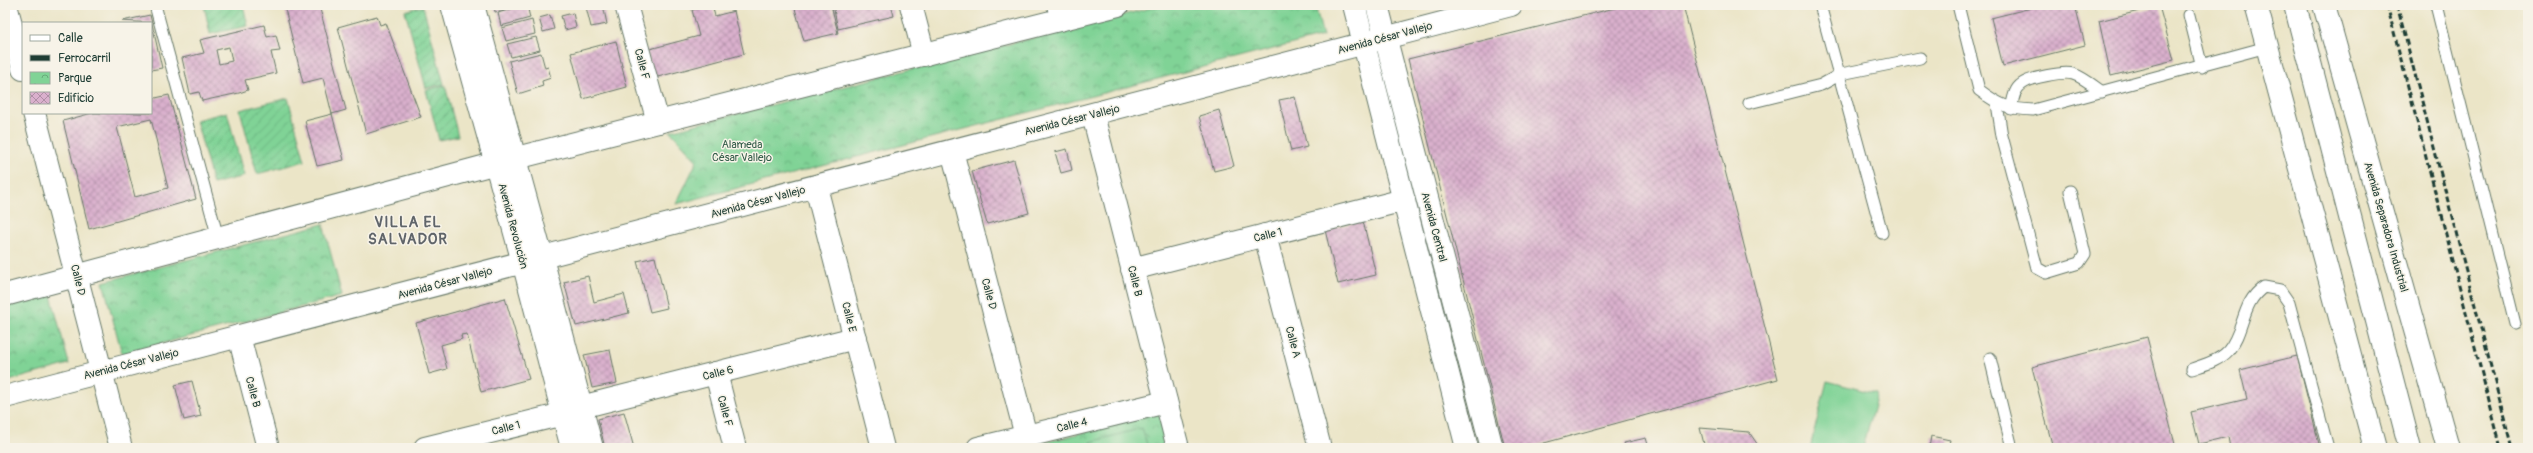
<svg xmlns="http://www.w3.org/2000/svg" width="2533" height="453" font-family="Pangolin,sans-serif">
<style>
.park{fill:url(#park-crowns);stroke:#508865}
.garden{fill:url(#garden-furrows);stroke:#508865}
.pitch{fill:#80d396;stroke:#508865}
.building{fill:url(#building-cross-hatch);fill-rule:evenodd}
.lines{fill:none;stroke-linecap:round;stroke-linejoin:round}
.service-casing{stroke:#667867;stroke-width:13}
.minor-casing{stroke:#667867;stroke-width:24}
.tertiary-casing{stroke:#667867;stroke-width:24}
.secondary-casing{stroke:#667867;stroke-width:24}
.service{stroke:#fff;stroke-width:11}
.minor{stroke:#fff;stroke-width:22}
.tertiary{stroke:#fff;stroke-width:22}
.secondary{stroke:#fff;stroke-width:22}
.rail{stroke:#1f3d34;stroke-width:3;stroke-dasharray:6 3;stroke-linecap:butt}
.labels{text-anchor:middle;dominant-baseline:central;stroke-width:3;stroke-linejoin:round;paint-order:stroke}
.street-label{font-size:11px;fill:#1f3d34;stroke:#f7f3e8}
.park-label{font-size:11px;fill:#325b48;stroke:#f7f3e8}
.district-label{font-size:15px;font-weight:bold;letter-spacing:1px;fill:#60656a;stroke:#f7f3e8}
</style>
<defs>
<pattern id="park-crowns" width="20" height="18" patternUnits="userSpaceOnUse"><rect width="20" height="18" fill="#80d396"/><path d="M2 6a3 3 0 1 1 6 0M12 15a3 3 0 1 1 6 0" fill="none" stroke="#68ac7b"/></pattern>
<pattern id="garden-furrows" width="10" height="10" patternUnits="userSpaceOnUse"><rect width="10" height="10" fill="#80d396"/><path d="M-1 1l2-2M0 10L10 0M9 11l2-2" fill="none" stroke="#68ac7b"/></pattern>
<pattern id="building-cross-hatch" width="8" height="8" patternUnits="userSpaceOnUse"><rect width="8" height="8" fill="#dab0cd"/><path d="M0 0l8 8M0 8l8-8" fill="none" stroke="#b090a7"/></pattern>
</defs>
<rect width="100%" height="100%" fill="#f7f3e8"/>
<filter id="ink" filterUnits="userSpaceOnUse"><feTurbulence type="fractalNoise" baseFrequency=".025" numOctaves="2"/><feDisplacementMap in="SourceGraphic" scale="8" xChannelSelector="R" yChannelSelector="G"/><feConvolveMatrix kernelMatrix="1 2 1 2 8 2 1 2 1" color-interpolation-filters="sRGB"/></filter>
<filter id="wash" filterUnits="userSpaceOnUse"><feTurbulence type="fractalNoise" baseFrequency=".012" numOctaves="4" result="noise"/><feDisplacementMap in="SourceGraphic" scale="16" xChannelSelector="R" yChannelSelector="G"/><feGaussianBlur stdDeviation="0.9" result="paint"/><feColorMatrix in="noise" values="0 0 0 0 0 0 0 0 0 0 0 0 0 0 0 0 0 1.4 0 .05"/><feComposite in="paint" operator="in"/></filter>
<g filter="url(#wash)">
<rect width="100%" height="100%" fill="#ebe5c7"/>
<g class="park">
<polygon points="1162,5 1315,5 1323,36 676,204 697,161 670,131"/>
<polygon points="323,224 342,296 122,354 103,282"/>
<polygon points="51,295 69,364 5,382 5,307"/>
<polygon points="1159,412 1168,448 1025,448"/>
</g>
<g class="garden">
<polygon points="204,5 243,5 248,26 210,34"/>
<polygon points="423,6 444,84 426,88 405,11"/>
<polygon points="445,85 458,136 439,140 426,90"/>
<polygon points="288,98 305,161 257,174 240,110"/>
<polygon points="227,112 244,176 213,184 196,120"/>
</g>
<g class="pitch">
<polygon points="1827,381 1877,394 1863,448 1810,448"/>
<polygon points="1142,428 1148,448 1092,448 1091,442"/>
</g>
<g id="blocks">
<g class="building">
<polygon points="284,5 319,5 346,110 332,114 323,78 303,83"/>
<polygon points="494,5 527,5 530,18 501,26 498,13 518,7 495,12"/>
<polygon points="592,5 603,5 607,24 591,27 586,7"/>
<polygon points="712,5 715,16 734,11 744,54 654,78 646,50 699,36 692,10"/>
<polygon points="794,5 831,5 838,33 804,41"/>
<polygon points="833,5 891,5 894,16 838,29"/>
<polygon points="1627,5 1683,5 1778,379 1526,448 1505,448 1408,59"/>
<polygon points="2043,5 2075,5 2085,45 2003,66 1991,18"/>
<polygon points="2159,6 2174,60 2111,76 2099,21"/>
<polygon points="573,13 576,27 565,30 561,16"/>
<polygon points="150,15 162,68 151,70 151,23 122,21"/>
<polygon points="550,15 554,29 543,32 539,18"/>
<polygon points="377,16 380,25 386,23 421,117 366,134 338,27"/>
<polygon points="532,20 535,34 506,41 502,28"/>
<path d="M264 25 267 37 276 35 280 51 271 52 276 73 245 80 248 90 239 93 202 101 199 92 190 94 182 58 204 53 200 40ZM229 47 232 61 219 64 216 50Z"/>
<polygon points="536,37 540,50 511,57 507,44"/>
<polygon points="616,41 627,87 583,99 571,53"/>
<polygon points="541,53 545,68 548,67 551,78 542,81 543,86 518,94 509,61"/>
<path d="M169 95 196 199 89 229 63 121 92 113H151V99ZM151 119 168 188 135 197 117 127Z"/>
<polygon points="1295,97 1307,147 1291,151 1279,100"/>
<polygon points="1219,110 1234,166 1214,171 1199,116"/>
<polygon points="332,114 344,160 317,166 305,121"/>
<polygon points="1067,149 1072,170 1061,173 1055,152"/>
<polygon points="1014,160 1029,213 987,224 972,171"/>
<polygon points="1363,221 1376,275 1338,284 1325,230"/>
<polygon points="655,257 667,308 650,312 637,261"/>
<polygon points="588,276 594,302 624,294 629,313 576,326 564,282"/>
<polygon points="505,298 529,379 481,392 467,334 461,335 462,339 441,345 447,369 429,374 416,323"/>
<polygon points="2147,337 2176,448 2053,448 2032,367"/>
<polygon points="610,350 617,383 592,388 584,355"/>
<polygon points="2297,356 2320,448 2230,448 2228,437 2199,444 2191,412 2247,399 2240,370"/>
<polygon points="192,381 201,416 184,420 175,385"/>
<polygon points="624,412 634,448 605,448 598,419"/>
<polygon points="1700,428 1749,432 1760,448 1705,448"/>
<polygon points="1931,436 1950,440 1948,448 1929,448"/>
<polygon points="1646,438 1649,448 1626,448 1624,443"/>
</g>
</g>
</g>
<g filter="url(#ink)">
<use href="#blocks" fill-opacity="0" stroke="#667867" stroke-width="1"/>
<g class="lines">
<g class="service-casing">
<g id="service">
<polyline points="155,5 218,238"/>
<polyline points="1820,5 1882,233"/>
<path d="M1958 5 1979 90C1999 105 2008 109 2033 110L2267 47"/>
<polyline points="2436,5 2515,324"/>
<polyline points="2189,15 2202,67"/>
<polyline points="1749,103 1821,85 1841,74 1920,58"/>
<polyline points="1997,104 2002,136 2037,268 2046,273 2079,263 2085,254 2070,191"/>
<path d="M2011 109C2013 100 2014 89 2022 84 2029 78 2064 71 2073 74 2083 77 2094 86 2102 92"/>
<polyline points="1990,358 2012,448"/>
<path d="M2192 369C2203 365 2219 361 2228 351 2245 331 2241 302 2264 287L2280 290 2289 303 2328 448"/>
</g>
</g>
<g class="minor-casing">
<g id="minor">
<polyline points="6,5 23,69"/>
<polyline points="626,5 658,122"/>
<polyline points="911,5 924,55"/>
<polyline points="1058,5 1062,19"/>
<polyline points="34,113 121,448"/>
<polyline points="1093,115 1178,448"/>
<polyline points="952,151 1026,436"/>
<polyline points="816,187 883,448"/>
<polyline points="1265,235 1320,448"/>
<polyline points="1132,269 1404,200"/>
<polyline points="239,336 268,448"/>
<polyline points="716,373 735,448"/>
<polyline points="581,407 855,338"/>
<polyline points="425,448 563,414"/>
<polyline points="978,448 1166,402"/>
</g>
</g>
<g class="tertiary-casing">
<g id="tertiary">
<polyline points="1354,5 1467,448"/>
<polyline points="1377,5 1492,448"/>
<polyline points="2256,5 2375,448"/>
<polyline points="542,258 592,448"/>
<polyline points="523,262 572,448"/>
</g>
</g>
<g class="secondary-casing">
<g id="secondary">
<polyline points="452,5 523,262"/>
<polyline points="473,5 542,258"/>
<polyline points="2295,5 2410,448"/>
<polyline points="2324,5 2448,448"/>
<polyline points="5,295 497,163 1118,5"/>
<polyline points="5,397 1511,5"/>
</g>
</g>
<use href="#service" class="service"/>
<use href="#minor" class="minor"/>
<use href="#tertiary" class="tertiary"/>
<use href="#secondary" class="secondary"/>
<g class="rail">
<polyline points="2387,5 2501,448"/>
<polyline points="2397,5 2512,448"/>
</g>
</g>
</g>
<g class="labels">
<g class="street-label">
<text transform="translate(1385 38) rotate(-15)">Avenida César Vallejo</text>
<text transform="translate(642 64) rotate(75)">Calle F</text>
<text transform="translate(1072 120) rotate(-14)">Avenida César Vallejo</text>
<text transform="translate(758 202) rotate(-15)">Avenida César Vallejo</text>
<text transform="translate(513 226) rotate(75)">Avenida Revolución</text>
<text transform="translate(1434 227) rotate(75)">Avenida Central</text>
<text transform="translate(2386 227) rotate(74)">Avenida Separadora Industrial</text>
<text transform="translate(1268 235) rotate(-14)">Calle 1</text>
<text transform="translate(78 280) rotate(76)">Calle D</text>
<text transform="translate(1135 281) rotate(76)">Calle B</text>
<text transform="translate(445 283) rotate(-15)">Avenida César Vallejo</text>
<text transform="translate(989 294) rotate(75)">Calle D</text>
<text transform="translate(849 317) rotate(76)">Calle E</text>
<text transform="translate(1293 342) rotate(75)">Calle A</text>
<text transform="translate(131 364) rotate(-14)">Avenida César Vallejo</text>
<text transform="translate(718 373) rotate(-14)">Calle 6</text>
<text transform="translate(253 392) rotate(75)">Calle B</text>
<text transform="translate(725 411) rotate(75)">Calle F</text>
<text transform="translate(1072 425) rotate(-14)">Calle 4</text>
<text transform="translate(506 428) rotate(-14)">Calle 1</text>
</g>
<g class="park-label">
<text x="742" y="144">Alameda<tspan x="742" dy="13">César Vallejo</tspan></text>
</g>
<g class="district-label">
<text x="408" y="222">VILLA EL<tspan x="408" dy="17">SALVADOR</tspan></text>
</g>
</g>
<rect width="2533" height="453" fill="none" stroke="#f7f3e8" stroke-width="20"/>
<rect x="22" y="22" width="130" height="92" fill="#f7f3e8" stroke="#a1aaa0"/>
<rect x="30" y="35" width="20" height="6" fill="#ffffff" stroke="#a1aaa0"/>
<text x="58" y="42" font-size="12" fill="#1f3d34">Calle</text>
<rect x="30" y="55" width="20" height="6" fill="#1f3d34" stroke="#a1aaa0"/>
<text x="58" y="62" font-size="12" fill="#1f3d34">Ferrocarril</text>
<rect x="30" y="72" width="20" height="12" fill="url(#park-crowns)" stroke="#a1aaa0"/>
<text x="58" y="82" font-size="12" fill="#1f3d34">Parque</text>
<rect x="30" y="92" width="20" height="12" fill="url(#building-cross-hatch)" stroke="#a1aaa0"/>
<text x="58" y="102" font-size="12" fill="#1f3d34">Edificio</text>
</svg>
